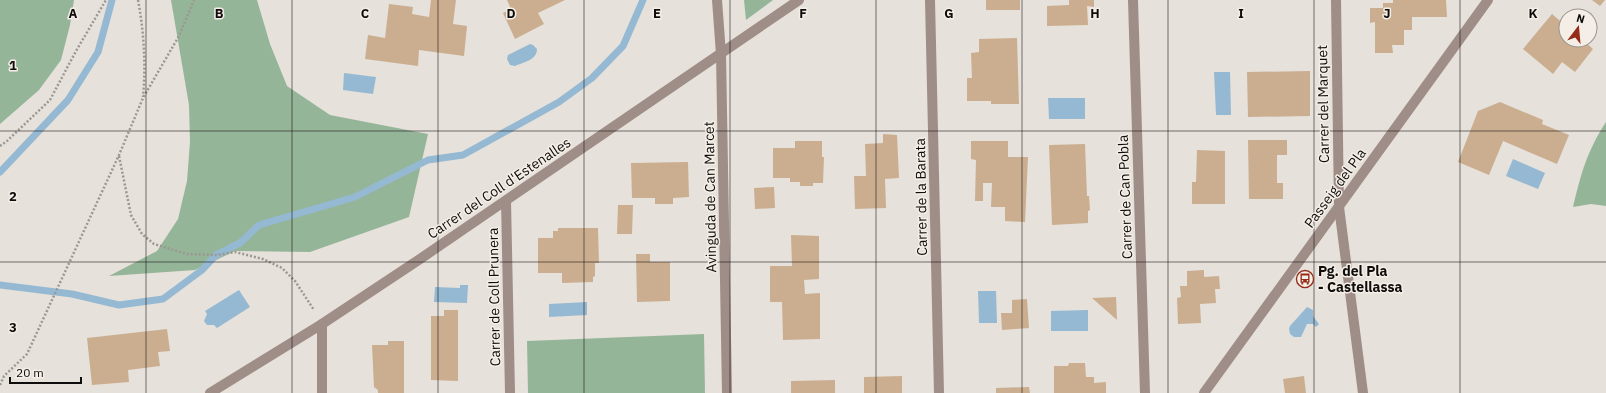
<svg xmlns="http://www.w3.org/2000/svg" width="1606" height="393" font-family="'IBM Plex Sans',sans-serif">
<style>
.forest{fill:#95b599}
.water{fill:#95b9d2}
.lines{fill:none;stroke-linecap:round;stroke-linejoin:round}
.stream{stroke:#95b9d2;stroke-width:7}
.building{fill:#cbae90}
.path{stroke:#9b9792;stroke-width:2.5;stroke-dasharray:2 2;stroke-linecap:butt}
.street{stroke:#9f8d87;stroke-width:10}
.grid{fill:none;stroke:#0f0d0b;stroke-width:1;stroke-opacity:0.55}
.labels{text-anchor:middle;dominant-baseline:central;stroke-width:3;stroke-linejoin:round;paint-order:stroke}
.street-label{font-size:14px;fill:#0f0d0b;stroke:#f4eee7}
.poi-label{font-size:14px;font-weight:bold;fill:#0f0d0b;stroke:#f4eee7;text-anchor:start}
.grid-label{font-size:13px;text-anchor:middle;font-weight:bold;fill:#0f0d0b;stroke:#f4eee7;stroke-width:3;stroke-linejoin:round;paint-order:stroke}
</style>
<rect width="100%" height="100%" fill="#e6e1da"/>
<g class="forest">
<polygon points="0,0 74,0 70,25 61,60 39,90 0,124"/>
<polygon points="171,0 257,0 270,44 287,86 330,115 428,134 409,217 310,252 235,251 195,270 109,276 157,251 178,219 187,181 190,142 189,105"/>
<polygon points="744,0 773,0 746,20"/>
<path d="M1606 122V206L1591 204 1573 207C1581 174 1587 151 1606 122Z"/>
<polygon points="704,334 705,393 528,393 527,341"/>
</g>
<g class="water">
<path d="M530 44 533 45 537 49C537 60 524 62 515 66L510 65 507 59 508 55Z"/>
<polygon points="1214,72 1230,72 1231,115 1216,115"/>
<polygon points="344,73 376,77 373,94 343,90"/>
<polygon points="1048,98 1085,98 1085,119 1049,119"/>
<polygon points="1513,159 1545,173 1538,189 1506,176"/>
<polygon points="460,285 468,285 467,303 434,302 435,287 460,288"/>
<polygon points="239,290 250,307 217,328 214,325 207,325 204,321 207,314 205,311"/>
<polygon points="978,291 996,291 997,323 979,323"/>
<polygon points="587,302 587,315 549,317 549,304"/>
<polygon points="1307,307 1313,310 1313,316 1319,324 1316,327 1313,324 1307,324 1301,337 1294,337 1290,334 1289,329 1290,326"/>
<polygon points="1088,310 1088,331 1051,331 1051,311"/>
</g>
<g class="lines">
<g class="stream">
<polyline points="0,172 68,100 98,52 112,0"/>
<polyline points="0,285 72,294 119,305 163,299 202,270 216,255 240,243 259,225 355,197 428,160 463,155 559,102 592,78 623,46 643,0"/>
</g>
</g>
<g class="building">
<polygon points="431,0 456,0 453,24 467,26 464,56 419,50 418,66 365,59 368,35 385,38 389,4 413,7 412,14 429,17"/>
<polygon points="507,0 565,0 538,13 544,24 515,39 503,13 511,9"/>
<rect x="986" y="0" width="34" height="10"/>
<polygon points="1069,0 1094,0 1094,7 1087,6 1088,25 1047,26 1047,6 1069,5"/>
<polygon points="1393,0 1446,0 1447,17 1412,17 1412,30 1404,30 1404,45 1392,45 1393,53 1375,53 1375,22 1370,23 1370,8 1383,8 1383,3 1393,3"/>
<polygon points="1592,0 1605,0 1600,6"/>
<polygon points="1552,14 1566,26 1566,40 1583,40 1593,49 1575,72 1562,62 1553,74 1523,49"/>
<polygon points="1017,38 1019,104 991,104 991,101 967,101 967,78 972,78 971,53 979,52 979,39"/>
<polygon points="1310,71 1310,116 1248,117 1247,72"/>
<polygon points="1500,102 1543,120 1542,124 1569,135 1557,164 1503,141 1489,175 1458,162 1478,111"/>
<polygon points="883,134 897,135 899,178 885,179 886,208 855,209 854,176 866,176 865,144 883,143"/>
<polygon points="1248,140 1287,140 1287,155 1277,155 1277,183 1283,183 1283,199 1249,199"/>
<polygon points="795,141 822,141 822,157 824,157 823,183 813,183 813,186 800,186 800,182 790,182 790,178 773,178 773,148 795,148"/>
<polygon points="971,141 1008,141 1008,157 1028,157 1025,222 1005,221 1005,207 991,207 992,183 983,183 983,201 975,201 976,160 971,159"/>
<polygon points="1085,144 1087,196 1089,196 1090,210 1088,211 1088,223 1052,225 1049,145"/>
<polygon points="1197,150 1225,151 1225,204 1192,204 1192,182 1196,182"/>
<polygon points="688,162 689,197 673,198 673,204 655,204 655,198 632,198 631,163"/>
<polygon points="774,187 775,208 755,209 754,188"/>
<polygon points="618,205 633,205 632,234 617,234"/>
<polygon points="558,228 598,228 599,263 595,263 595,276 593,277 593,282 562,283 562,273 538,273 538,238 553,238 553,231 558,231"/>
<polygon points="791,235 819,236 819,279 804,280 805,294 820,293 820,339 783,340 782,302 770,302 770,266 792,266"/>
<polygon points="636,254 650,254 650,262 670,262 670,301 637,302"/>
<polygon points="1204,270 1204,277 1219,276 1220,289 1215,289 1216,303 1200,304 1201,323 1178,324 1177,298 1181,297 1180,286 1187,286 1187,271"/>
<polygon points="1116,297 1117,320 1092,298"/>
<polygon points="1027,299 1029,328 1002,330 1001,313 1012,313 1012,300"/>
<polygon points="444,310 458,310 458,381 431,380 431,316 444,316"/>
<polygon points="167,329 170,351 158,352 160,366 128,370 129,382 92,385 87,338"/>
<polygon points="388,341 404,341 404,393 378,393 378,390 374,387 372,345 388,345"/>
<polygon points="1069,363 1085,363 1086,377 1094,377 1094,383 1106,382 1106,393 1054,393 1054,366 1068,366"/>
<polygon points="902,376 902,393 864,393 864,377"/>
<polygon points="1304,376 1306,393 1285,393 1283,379"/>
<polygon points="835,380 835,393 791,393 791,381"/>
<polygon points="1029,387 1030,393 996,393 996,388"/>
</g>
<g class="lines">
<g class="path">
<path d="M138 0C144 32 146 65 143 97"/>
<polyline points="0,146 7,141 50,100 76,51 106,0"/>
<polyline points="119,156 131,215 142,234 154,244 187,254 216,255 235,252 263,259 282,268 295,281 314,310"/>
<polyline points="0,385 4,376 27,354 119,155 143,98 179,36 194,0"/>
</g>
<g class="street">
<polyline points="717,0 721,54 727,393"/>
<polyline points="930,0 939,393"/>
<polyline points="1133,0 1145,393"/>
<polyline points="1336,0 1339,207 1363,393"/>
<polyline points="506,201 510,393"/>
<polyline points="210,393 322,324 423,257 799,0"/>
<polyline points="322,393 322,324"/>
<polyline points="1204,393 1488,0"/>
</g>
</g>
<path class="grid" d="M146 0V393M292 0V393M438 0V393M584 0V393M730 0V393M876 0V393M1022 0V393M1168 0V393M1314 0V393M1460 0V393M0 131H1606M0 262H1606"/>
<defs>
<g id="bus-ring" transform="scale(0.9)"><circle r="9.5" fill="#f4eee7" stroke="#952b19" stroke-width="1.5"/><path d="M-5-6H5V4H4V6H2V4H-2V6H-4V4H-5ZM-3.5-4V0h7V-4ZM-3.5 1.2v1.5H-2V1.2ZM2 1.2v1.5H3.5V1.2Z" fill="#952b19"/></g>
</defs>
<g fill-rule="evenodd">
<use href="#bus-ring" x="1305" y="279"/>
</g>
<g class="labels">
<g class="street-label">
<text transform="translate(1323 104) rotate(-91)">Carrer del Marquet</text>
<text transform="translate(499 188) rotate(-34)">Carrer del Coll d'Estenalles</text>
<text transform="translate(1335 188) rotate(-54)">Passeig del Pla</text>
<text transform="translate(710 197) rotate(-91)">Avinguda de Can Marcet</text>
<text transform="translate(921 197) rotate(-91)">Carrer de la Barata</text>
<text transform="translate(1125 197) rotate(-92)">Carrer de Can Pobla</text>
<text transform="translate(494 297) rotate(-91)">Carrer de Coll Prunera</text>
</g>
<g class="poi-label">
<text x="1318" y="271">Pg. del Pla<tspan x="1318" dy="16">- Castellassa</tspan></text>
</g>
</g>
<g class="grid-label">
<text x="73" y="18">A</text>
<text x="219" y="18">B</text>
<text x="365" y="18">C</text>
<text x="511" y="18">D</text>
<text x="657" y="18">E</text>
<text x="803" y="18">F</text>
<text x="949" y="18">G</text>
<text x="1095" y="18">H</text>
<text x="1241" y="18">I</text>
<text x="1387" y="18">J</text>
<text x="1533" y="18">K</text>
<text x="13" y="70">1</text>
<text x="13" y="201">2</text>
<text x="13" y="332">3</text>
</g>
<g transform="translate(1578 28) rotate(16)"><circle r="19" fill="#f4eee7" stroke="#98948f"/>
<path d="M0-3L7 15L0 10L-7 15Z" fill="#952b19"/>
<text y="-6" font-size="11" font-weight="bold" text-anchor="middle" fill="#0f0d0b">N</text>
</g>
<path d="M10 377v6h71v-6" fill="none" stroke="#0f0d0b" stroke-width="2"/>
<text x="16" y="377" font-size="12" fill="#0f0d0b" stroke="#f4eee7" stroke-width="3" paint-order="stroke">20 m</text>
</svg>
